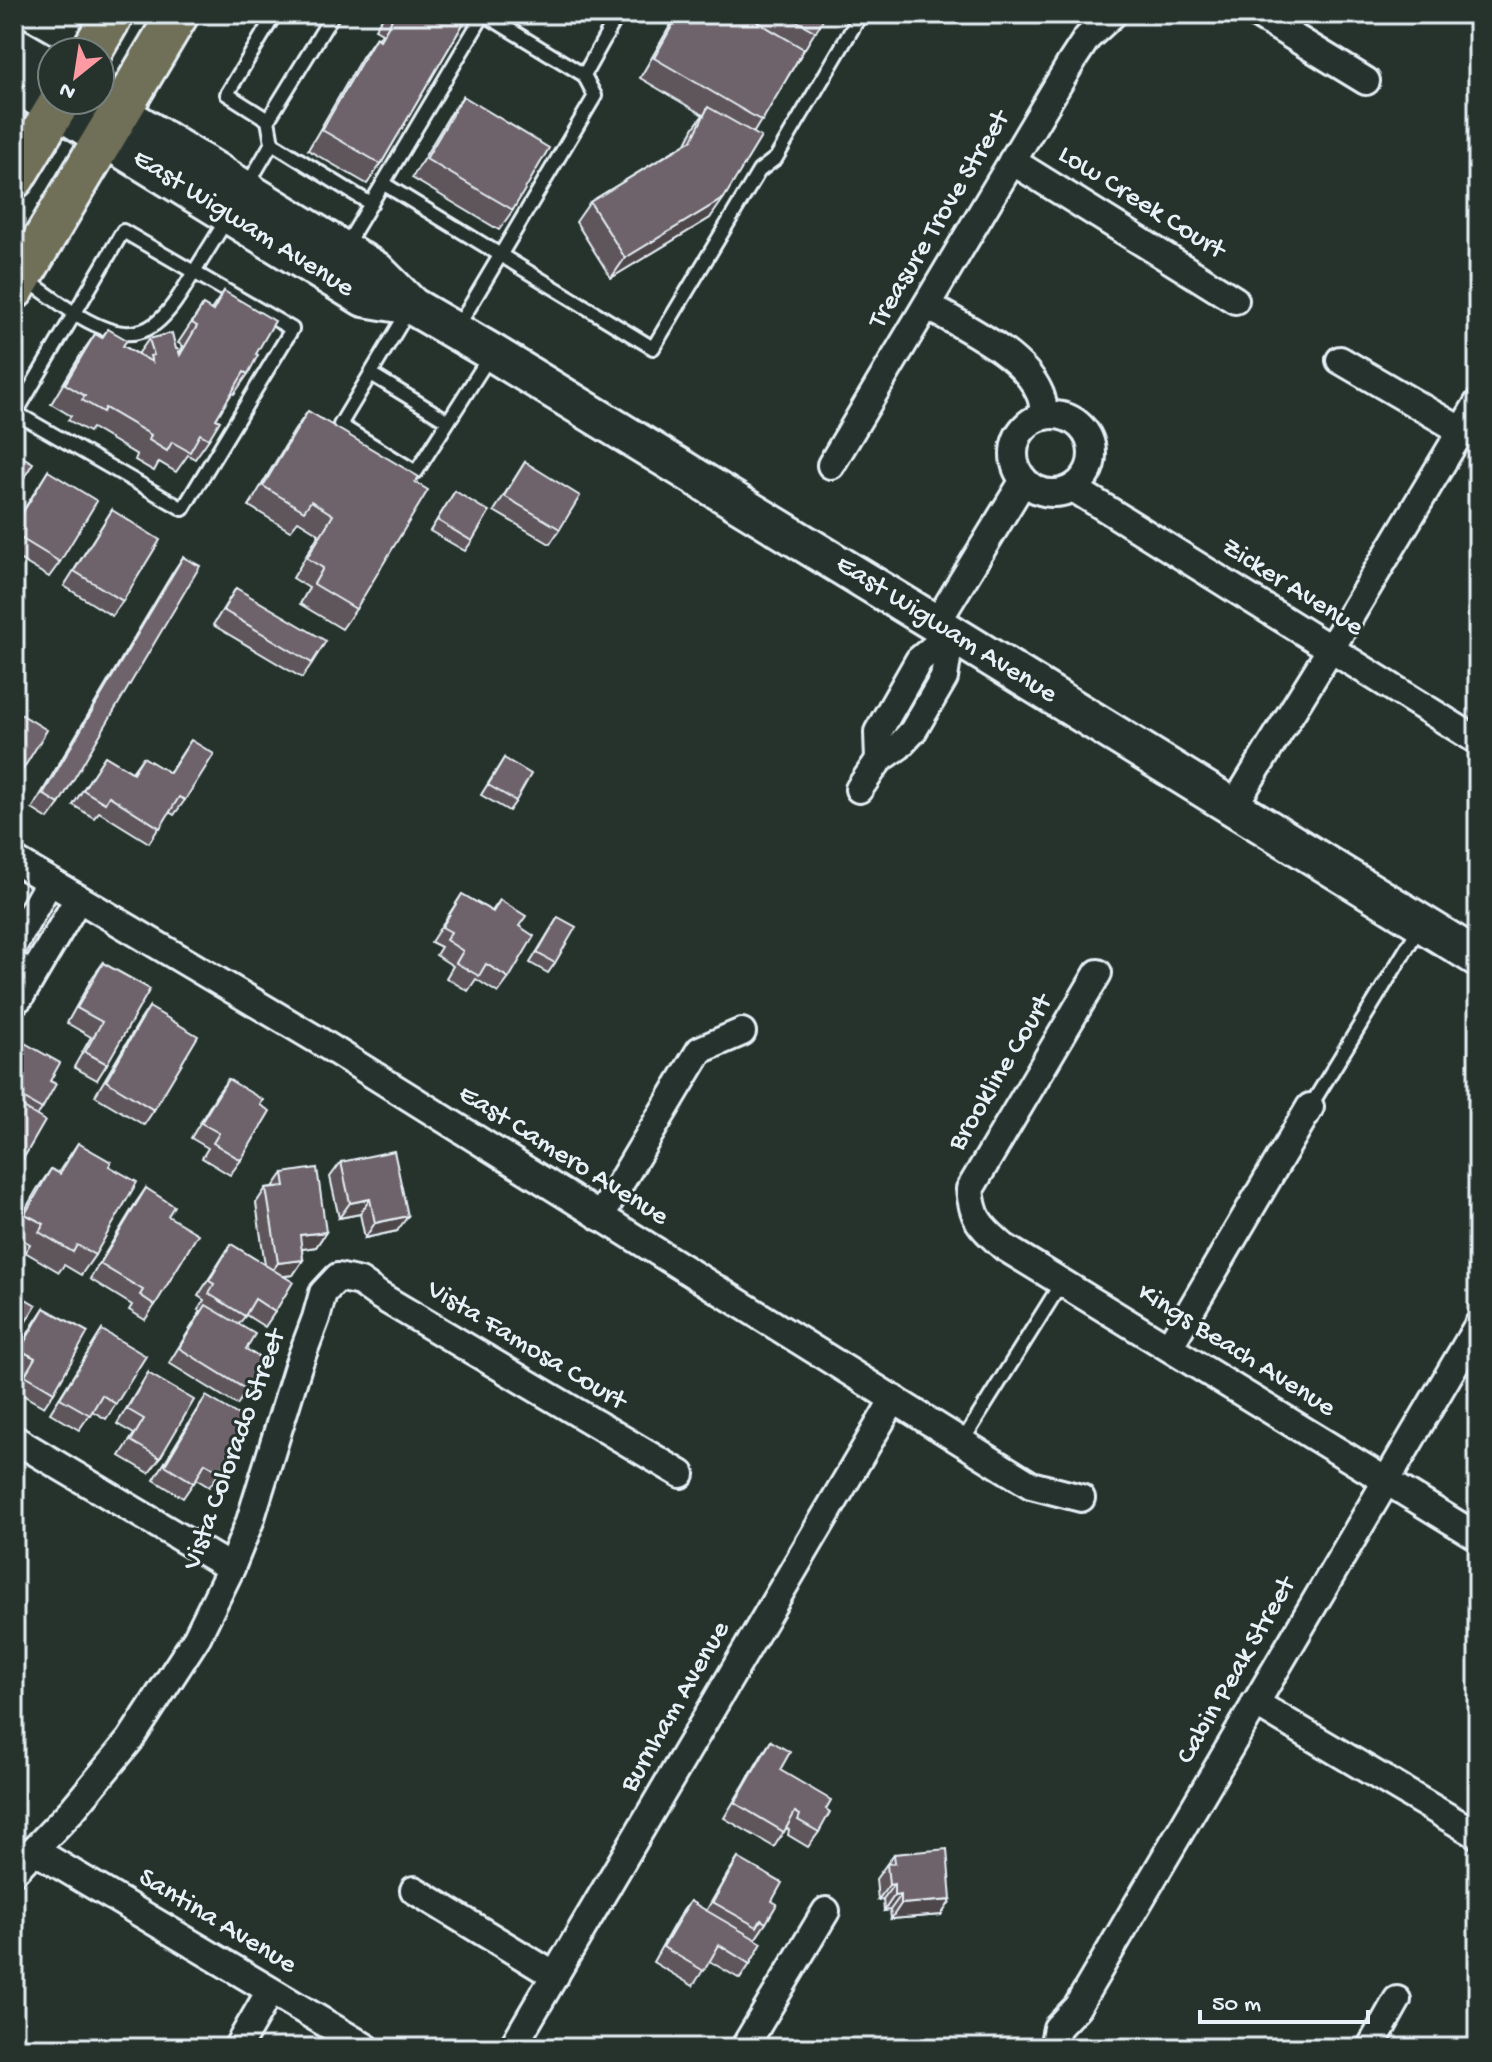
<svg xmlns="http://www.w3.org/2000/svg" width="1492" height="2062" font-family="'Gochi Hand',sans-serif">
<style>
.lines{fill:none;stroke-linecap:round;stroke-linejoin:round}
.service-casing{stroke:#e8f1f8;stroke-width:18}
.minor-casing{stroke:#e8f1f8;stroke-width:32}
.secondary-casing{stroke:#e8f1f8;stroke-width:42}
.primary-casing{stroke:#e8f1f8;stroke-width:46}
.service{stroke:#26332d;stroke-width:12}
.minor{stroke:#26332d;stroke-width:26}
.secondary{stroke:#26332d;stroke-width:36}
.primary{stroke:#706f59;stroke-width:40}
.wall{fill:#5f565b;stroke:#e8f1f8;stroke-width:2}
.shaded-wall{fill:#4d464a;stroke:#e8f1f8;stroke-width:2}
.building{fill:#6e646a;stroke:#e8f1f8;stroke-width:2}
.labels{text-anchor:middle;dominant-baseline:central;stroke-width:6;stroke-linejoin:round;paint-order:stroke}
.street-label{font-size:28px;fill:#e8f1f8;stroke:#26332d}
</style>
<rect width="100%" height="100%" fill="#26332d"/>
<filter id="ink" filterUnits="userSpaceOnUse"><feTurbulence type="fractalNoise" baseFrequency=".0125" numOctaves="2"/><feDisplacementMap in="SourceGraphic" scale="16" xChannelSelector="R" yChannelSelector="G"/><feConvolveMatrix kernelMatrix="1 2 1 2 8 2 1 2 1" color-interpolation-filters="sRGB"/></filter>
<g filter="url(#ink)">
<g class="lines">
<g class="service-casing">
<g id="service">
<polyline points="268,120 227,94 275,14"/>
<polyline points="272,143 371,204"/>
<polyline points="384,184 653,348 759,171 776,158 861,14"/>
<polyline points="247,186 272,143 268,120 333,14"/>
<polygon points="123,231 292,329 183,509 16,413"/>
<polyline points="345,247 484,14 584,75"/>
<path d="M27 280C51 296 74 316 101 327 149 348 169 313 191 277 203 258 215 238 227 219"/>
<polyline points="410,308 340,425 416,472 491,354"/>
<polyline points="457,328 595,96 584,75 618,14"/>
<polyline points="371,374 448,421"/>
<polyline points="14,956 35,969"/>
<polyline points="1310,1107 1421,925"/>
<polyline points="962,1442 1062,1282"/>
</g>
</g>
<g class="minor-casing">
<g id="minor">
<polyline points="1256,14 1366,81"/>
<polyline points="1012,161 1235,300"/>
<path d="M927 305C962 327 1022 353 1039 392 1043 399 1043 408 1045 416"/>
<polyline points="1340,360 1462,431"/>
<circle cx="1053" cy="454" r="39"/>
<polyline points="831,465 1072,61 1087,38 1113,14"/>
<polyline points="1073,488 1478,741"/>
<polyline points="936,624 1024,480"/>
<polyline points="879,760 878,732 919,660 951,633"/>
<polyline points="859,789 879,760 899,746 913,731 944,678 951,633"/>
<polyline points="1233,807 1330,650 1478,403"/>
<polyline points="14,860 316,1039 1031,1485 1081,1498"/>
<polyline points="14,944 49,882"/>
<path d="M1098 973 970 1189C973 1221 981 1226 1004 1247L1478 1537"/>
<polyline points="14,1002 20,997 78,899"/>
<polyline points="600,1217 700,1050 742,1032"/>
<polyline points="1169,1347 1310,1107"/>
<polyline points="14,1439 231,1568"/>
<polyline points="1255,1703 1478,1835"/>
<polyline points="34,1850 367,2048"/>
<polyline points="14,1871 72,1810 130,1740 197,1637 231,1568 250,1521 298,1366 316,1318 323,1293 338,1277 360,1282 380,1296 681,1474"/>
<polyline points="414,1890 555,1976"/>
<polyline points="237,2048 270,1991"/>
<polyline points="512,2048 894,1399"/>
<polyline points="744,2048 826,1911"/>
<polyline points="1053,2048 1057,2028 1077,2007 1478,1325"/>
<polyline points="1370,2048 1397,2000"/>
</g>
</g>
<g class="secondary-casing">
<g id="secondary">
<polyline points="14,45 52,67"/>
<polyline points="14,83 364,298 412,306"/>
<polyline points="100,100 376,270 412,306 491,352 951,633 1478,958"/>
</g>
</g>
<g class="primary-casing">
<g id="primary">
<polyline points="91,52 113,14"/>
<polyline points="14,178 61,100"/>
<polyline points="14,289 178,14"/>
</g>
</g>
<use href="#service" class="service"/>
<use href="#minor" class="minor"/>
<use href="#secondary" class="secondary"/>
<use href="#primary" class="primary"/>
</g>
<g class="wall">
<polygon points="385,14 469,14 381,164 367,184 308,150 362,57 376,37 378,39 382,33 375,29"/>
<polygon points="677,14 826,14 754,132 710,218 611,278 576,222 590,202 686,143 694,127 703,115 640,78"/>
<polygon points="463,96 513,210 499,230 412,178 449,116"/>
<polygon points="224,291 256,354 248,374 234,394 232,393 216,419 209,439 195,459 188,455 176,472 159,462 154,471 135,460 137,455 92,428 89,432 68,420 71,416 51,404 81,354 95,334 101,338 108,329 123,346 138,354 149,339 176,349 180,352 183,346 178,343 203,305 211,310"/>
<polygon points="308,411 415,482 356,609 342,629 300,604 309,588 293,578 319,534 298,521 290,531 249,506 294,431"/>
<polygon points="525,462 560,529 550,544 494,511"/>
<polygon points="48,471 60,562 49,577 14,556 14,525"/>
<polygon points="455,491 472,541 465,551 430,531"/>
<polygon points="112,510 123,601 112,616 64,586"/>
<polygon points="183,557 59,804 48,819 32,809 173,572"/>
<polygon points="236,588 312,663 302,678 213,625"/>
<polygon points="191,740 185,800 174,815 169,812 149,843 99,812 94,818 73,805 105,756 132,772 143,757 169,773"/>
<polygon points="504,758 516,801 509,811 481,795"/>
<polygon points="462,894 492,911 500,900 519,926 509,978 498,993 476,979 468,991 446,978 453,966 436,955 441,947 431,942"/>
<polygon points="558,917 555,963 548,973 530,963"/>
<polygon points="103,963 107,1064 97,1080 74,1067 91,1037 67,1023 92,978"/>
<polygon points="149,1007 154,1110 144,1125 95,1096 139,1022"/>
<polygon points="14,1037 50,1081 42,1109 37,1116 19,1166 14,1172"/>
<polygon points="228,1079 260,1105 241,1160 230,1175 202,1158 208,1148 191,1138 217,1094"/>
<polygon points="78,1143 109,1166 95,1255 81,1275 64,1265 59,1272 25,1252 30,1244 14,1235 14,1229 37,1189 51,1169 58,1173"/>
<polygon points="341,1162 397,1231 365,1238 360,1214 339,1218 330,1177"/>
<polygon points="283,1173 326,1232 316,1247 302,1249 303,1260 293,1275 284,1276 275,1312 265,1327 246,1315 239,1324 246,1349 247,1390 237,1405 169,1363 201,1311 198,1310 204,1300 198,1296 231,1244 265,1265 256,1203 266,1188 273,1187"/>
<polygon points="146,1188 168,1216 155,1305 145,1320 129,1310 132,1305 90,1279 135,1204"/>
<polygon points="44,1308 54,1392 44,1407 14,1390 24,1373 14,1367 14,1358 34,1323"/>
<polygon points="102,1330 116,1404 106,1419 92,1411 79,1430 50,1413"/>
<polygon points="148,1373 160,1458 149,1473 120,1456 134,1434 117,1424"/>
<polygon points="206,1396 220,1472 209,1487 196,1479 183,1498 154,1480 196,1411"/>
<polygon points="771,1741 780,1770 826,1809 819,1832 808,1847 788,1835 789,1830 786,1828 774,1847 724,1818 761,1756"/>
<polygon points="894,1854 951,1900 941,1915 891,1919 890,1910 884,1911 883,1899 878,1900 876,1879"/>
<polygon points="738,1858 772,1901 766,1923 756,1938 750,1964 740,1979 709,1961 693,1986 653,1962 679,1916 690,1901 706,1911 728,1873"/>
</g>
<g class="shaded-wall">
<polygon points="724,198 710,218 611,278 625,258"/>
<polygon points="370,1199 360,1214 339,1218 350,1203"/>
<polygon points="408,1216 397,1231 365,1238 375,1223"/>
<polygon points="326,1232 316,1247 289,1251 300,1235"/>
<polygon points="303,1260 293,1275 267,1278 278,1263"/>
<polygon points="894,1884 883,1899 878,1900 889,1885"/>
<polygon points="901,1895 890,1910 884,1911 894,1896"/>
<polygon points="951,1900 941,1915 891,1919 901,1904"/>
</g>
<g class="building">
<polygon points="395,14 469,14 381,164 322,130 376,37 380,40"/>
<polygon points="679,14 744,14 804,49 762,121 654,58"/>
<polygon points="784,14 826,14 816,32"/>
<polygon points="463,96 549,148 513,210 426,159"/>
<polygon points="708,107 761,137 724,198 625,258 590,202 692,140"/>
<polygon points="224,291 275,321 256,354 258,355 248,374 244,372 216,419 220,421 209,439 200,434 190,452 172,442 167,451 149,440 151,435 105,408 103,412 82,400 85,396 65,384 95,334 102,338 108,329 127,340 123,346 152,362 150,356 154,355 149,339 172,333 176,349 178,349 180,355 197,326 192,323 203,305 213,311"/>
<polygon points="308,411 419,477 415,482 428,490 356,609 314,584 323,568 307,558 333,515 311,501 304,511 263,486"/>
<polygon points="14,452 33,463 14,494"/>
<polygon points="525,462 580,496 560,529 504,496"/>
<polygon points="48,471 97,501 60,562 14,534 14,527"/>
<polygon points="455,491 489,512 472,541 437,520"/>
<polygon points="112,510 160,540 123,601 74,571"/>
<polygon points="183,557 200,566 59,804 43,794"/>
<polygon points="236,588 326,641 312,663 223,610"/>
<polygon points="14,710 47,730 14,784"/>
<polygon points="191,740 214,754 185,800 179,797 160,828 109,796 105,803 83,790 105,756 133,773 143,757 170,773"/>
<polygon points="504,758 531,774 516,801 488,785"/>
<polygon points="462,894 493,912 500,900 526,916 519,926 534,936 509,978 486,964 479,976 456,963 463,951 446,940 451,932 442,927"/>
<polygon points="558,917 576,927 555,963 537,953"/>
<polygon points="103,963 150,989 107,1064 85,1052 102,1022 77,1008"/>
<polygon points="149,1007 198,1036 154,1110 106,1081"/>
<polygon points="14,1037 60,1063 50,1081 56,1084 42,1109 14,1093"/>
<polygon points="228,1079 263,1100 260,1105 270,1111 241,1160 213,1143 219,1133 201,1123"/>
<polygon points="14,1102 45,1121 19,1166 14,1163"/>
<polygon points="78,1143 111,1162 109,1166 137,1182 95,1255 77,1245 73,1252 39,1232 44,1224 25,1214 51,1169 60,1174"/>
<polygon points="394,1151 408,1216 375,1223 370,1199 350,1203 341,1162"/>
<polygon points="317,1168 326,1232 300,1235 303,1260 278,1263 266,1188 285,1186 283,1173"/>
<polygon points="146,1188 174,1206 168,1216 198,1234 155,1305 140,1295 143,1290 100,1264"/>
<polygon points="231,1244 293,1282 275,1312 255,1299 245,1316 209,1294 214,1284 209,1281"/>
<polygon points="14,1292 36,1305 14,1341"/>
<polygon points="206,1305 255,1334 246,1349 265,1361 247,1390 179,1348"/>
<polygon points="44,1308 88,1332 54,1392 25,1375 35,1358 20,1350"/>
<polygon points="102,1330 146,1356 116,1404 102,1395 90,1415 60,1398"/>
<polygon points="148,1373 194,1400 160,1458 131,1441 144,1419 127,1409"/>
<polygon points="206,1396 250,1422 220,1472 205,1463 194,1483 165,1465"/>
<polygon points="771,1741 790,1752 780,1770 831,1800 826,1809 830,1812 819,1832 798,1820 800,1815 795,1812 784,1832 735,1803"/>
<polygon points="947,1849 951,1900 901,1904 901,1895 894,1896 894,1884 889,1885 887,1864 895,1863 894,1854"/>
<polygon points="738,1858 782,1883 772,1901 777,1904 766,1923 761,1920 757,1927 713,1902"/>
<polygon points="690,1901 762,1943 750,1964 719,1945 704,1971 663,1947"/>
</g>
</g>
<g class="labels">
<g class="street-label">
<text transform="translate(1141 203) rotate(32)">Low Creek Court</text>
<text transform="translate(940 220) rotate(-59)">Treasure Trove Street</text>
<text transform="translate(243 224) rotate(32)">East Wigwam Avenue</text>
<text transform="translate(1292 588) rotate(32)">Zicker Avenue</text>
<text transform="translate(946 630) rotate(32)">East Wigwam Avenue</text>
<text transform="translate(1001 1073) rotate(-59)">Brookline Court</text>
<text transform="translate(563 1156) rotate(32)">East Camero Avenue</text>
<text transform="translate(526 1346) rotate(31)">Vista Famosa Court</text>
<text transform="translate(1236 1351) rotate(32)">Kings Beach Avenue</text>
<text transform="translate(235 1450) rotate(-70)">Vista Colorado Street</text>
<text transform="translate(1237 1671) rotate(-60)">Cabin Peak Street</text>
<text transform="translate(676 1707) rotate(-60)">Burnham Avenue</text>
<text transform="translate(217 1922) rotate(31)">Santina Avenue</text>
</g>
</g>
<rect width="1492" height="2062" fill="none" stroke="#26332d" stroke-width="48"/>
<rect x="24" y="24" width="1444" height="2014" fill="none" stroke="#e8f1f8" stroke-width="3" filter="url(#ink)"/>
<g transform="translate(76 76) rotate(210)"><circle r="38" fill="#26332d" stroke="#747f7e" stroke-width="2"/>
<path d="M0-6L14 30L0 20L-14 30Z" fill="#ff9aa2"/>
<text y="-12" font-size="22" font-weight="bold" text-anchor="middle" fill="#e8f1f8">N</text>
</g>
<path d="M1200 2010v12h168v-12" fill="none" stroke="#e8f1f8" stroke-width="4"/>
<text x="1212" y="2010" font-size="24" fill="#e8f1f8" stroke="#26332d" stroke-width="6" paint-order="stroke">50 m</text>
</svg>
